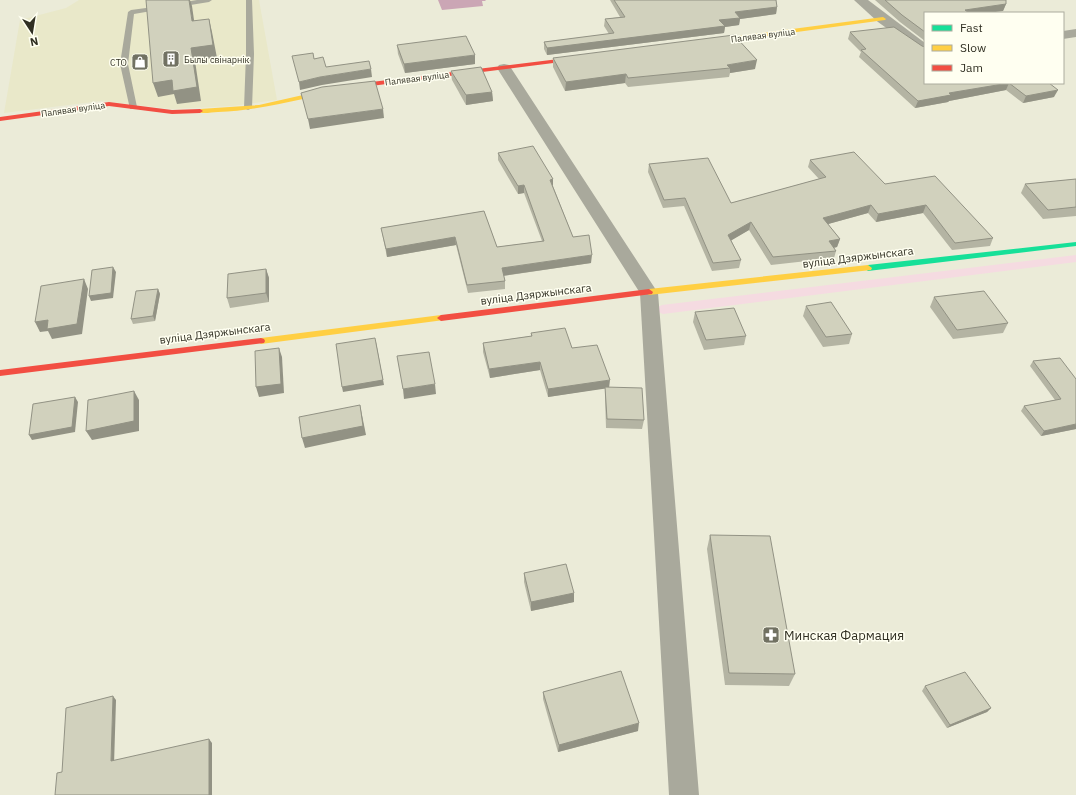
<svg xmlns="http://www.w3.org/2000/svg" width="1076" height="795" font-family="'IBM Plex Sans',sans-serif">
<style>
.built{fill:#e9e8c9}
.green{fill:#f5dbe1}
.water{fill:#cba6b5}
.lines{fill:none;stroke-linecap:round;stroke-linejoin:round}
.lane{fill:#a9a99c;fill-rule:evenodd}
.street{fill:#a9a99c;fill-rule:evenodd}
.fast{fill:#16e098;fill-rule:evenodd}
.slow{fill:#ffcf43;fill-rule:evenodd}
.jam{fill:#f24e42;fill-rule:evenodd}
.wall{fill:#b4b4a3}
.shaded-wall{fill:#929284}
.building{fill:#d1d1bd;stroke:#929284}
.labels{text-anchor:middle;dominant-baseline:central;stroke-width:3;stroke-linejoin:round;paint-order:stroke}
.far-street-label{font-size:9px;fill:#302f22;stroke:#fffff1}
.far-poi-label{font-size:9px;fill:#302f22;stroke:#fffff1;text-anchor:start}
.street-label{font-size:11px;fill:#302f22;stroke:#fffff1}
.near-poi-label{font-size:13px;fill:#302f22;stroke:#fffff1;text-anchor:start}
</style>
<rect width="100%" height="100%" fill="#ebebd8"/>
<polygon class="built" points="79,0 259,0 277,100 232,106 172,109 101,101 4,113 20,20 66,8"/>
<polygon class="green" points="1076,255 1076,262 663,314 656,311 658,307 662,305"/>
<polygon class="water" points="438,0 485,0 486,1 482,1 483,6 442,10"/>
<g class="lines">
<g class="lane">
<polygon points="197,0 212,0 209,2 178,7 175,5 178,3"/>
<polygon points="246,0 252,0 254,54 252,108 248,110 244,108 246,54"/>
<polygon points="161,6 163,7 163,9 134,14 128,64 137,107 133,109 130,109 120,64 128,12 131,10"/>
</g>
<g class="street">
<polygon points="854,0 868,0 925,43 925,53 920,52 878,22"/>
<polygon points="1076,29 1076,37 1063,39 1063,31"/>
<polygon points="504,64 509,65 511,68 658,293 699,795 669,795 640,293 497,68 499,65"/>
</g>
<polygon class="fast" points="1076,242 1076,246 868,271 864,268 868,265"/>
<g class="slow">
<polygon points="883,17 886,19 885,20 708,44 705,42 708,40"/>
<path d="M347 85 350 87 349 88C306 98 263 110 218 112 211 112 202 115 197 111L200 109 259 105Z"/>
<polygon points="868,265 872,268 871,270 649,295 645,292 649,289"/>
<polygon points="441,315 444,316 445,318 444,320 261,344 257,341 261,338"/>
</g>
<g class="jam">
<polygon points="583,56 586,58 585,59 347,89 344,87 347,85"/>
<polygon points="109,102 172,110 200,109 203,111 200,113 172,114 109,106 0,121 0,117"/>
<polygon points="649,289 653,292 652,294 441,321 437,318 441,315"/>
<polygon points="261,338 264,339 265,341 264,343 0,376 0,370"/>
</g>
</g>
<g class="wall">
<polygon points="610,0 776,0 777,7 776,14 740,19 739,25 725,27 724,33 547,55 544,49 544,42 609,34 604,26 605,19 620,17"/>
<polygon points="875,0 1006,0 1006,4 1003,11 925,13 925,41 900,22"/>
<polygon points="850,32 922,46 1049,83 1054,97 1023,103 1006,90 949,101 948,102 915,108 859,57 861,52 848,39"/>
<polygon points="397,45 475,64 405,73 398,54"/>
<polygon points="553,58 755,69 730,73 729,77 628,87 625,83 565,91 553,67"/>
<polygon points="451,71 492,92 493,101 466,105 452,80"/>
<polygon points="498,153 553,186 573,237 591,263 503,276 505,281 505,289 468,293 456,245 387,257 381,228 484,211 497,247 542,241 524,193 518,194 498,160"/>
<polygon points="810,160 885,184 993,238 990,246 952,250 923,213 876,222 868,213 828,224 840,239 837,247 834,248 836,251 834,258 771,265 749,230 731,240 741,260 739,268 712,271 684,206 663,208 648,172 649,164 731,203 819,179 808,167"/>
<polygon points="1076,179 1076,216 1043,219 1021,193 1025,184"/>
<polygon points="266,269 269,278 269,302 230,308 227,298"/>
<polygon points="158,289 160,294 155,321 133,324 131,319"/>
<polygon points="934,297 1008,323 1003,333 953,339 930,307"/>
<polygon points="806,306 852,334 849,344 823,347 803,316"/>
<polygon points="695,312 746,336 744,345 704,350 693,322"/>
<polygon points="531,333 572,348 609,387 644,420 642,429 606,428 605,397 605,388 548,397 540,370 490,378 483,352 483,343 531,336"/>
<polygon points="1060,358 1076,429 1041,436 1021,411 1024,406 1055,400 1030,366 1033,361"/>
<polygon points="710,535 795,674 789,686 725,685 707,549"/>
<polygon points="524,573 574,593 574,602 531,611 524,582"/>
<polygon points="925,686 991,708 987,712 947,728 922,691"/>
<polygon points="543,692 638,731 558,752 543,699"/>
</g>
<g class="shaded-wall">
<polygon points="189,0 190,0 192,6 196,34 192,21"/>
<polygon points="1006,4 1003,11 988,13 964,13 965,10"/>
<polygon points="777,7 776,14 740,19 739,25 725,27 724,33 547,55 547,48 719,20 735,12"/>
<polygon points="209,19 212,32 217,58 195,61 201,101 177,104 174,94 158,97 153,83 191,48"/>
<polygon points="475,55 475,64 405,73 404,64"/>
<polygon points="757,60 755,69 730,73 730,68 727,65"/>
<polygon points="371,69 372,77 322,85 300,90 299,82 320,77"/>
<polygon points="626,74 625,83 565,91 566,82"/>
<polygon points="1009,83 1006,90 949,101 948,102 915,108 918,101 949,93"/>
<polygon points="1058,90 1054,97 1023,103 1026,96"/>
<polygon points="492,92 493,101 466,105 466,95"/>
<polygon points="383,109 384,118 310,129 308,119"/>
<polygon points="553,179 553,187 550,180"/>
<polygon points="524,185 524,193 518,194 518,186"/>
<polygon points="871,205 868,213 821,226 823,218"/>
<polygon points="926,205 923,213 876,222 878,214"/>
<polygon points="751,222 749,230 727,243 728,235"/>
<polygon points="455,237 456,245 387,257 386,249"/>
<polygon points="840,239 837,247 827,249 829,241"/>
<polygon points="592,255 591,263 502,276 502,268"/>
<polygon points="113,267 116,272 113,298 91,301 89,296"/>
<polygon points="266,269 269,278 269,302 266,293"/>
<polygon points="84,279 88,289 82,334 52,339 48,331 40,332 35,322"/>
<polygon points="158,289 160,294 155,321 153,316"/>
<polygon points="376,342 384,385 343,392 342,387"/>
<polygon points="279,348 282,357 284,393 259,397 256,387"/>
<polygon points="540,362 540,370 490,378 489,369"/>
<polygon points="610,380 609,388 548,397 548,389"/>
<polygon points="435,384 436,394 404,399 403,389"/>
<polygon points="134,391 139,400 139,431 92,440 86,431"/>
<polygon points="75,397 78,402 75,432 32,440 29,435"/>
<polygon points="360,405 366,435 305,448 302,438"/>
<polygon points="1076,424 1076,429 1041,436 1044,431"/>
<polygon points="574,593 574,602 531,611 531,602"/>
<polygon points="113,696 116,700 114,764 111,761"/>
<polygon points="991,708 987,712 947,728 950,725"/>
<polygon points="639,723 638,731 558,752 559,745"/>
<polygon points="209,739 212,743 212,795 209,795"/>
</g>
<g class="building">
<polygon points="146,0 189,0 192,21 209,19 213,45 191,48 197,87 173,91 172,80 153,83"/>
<polygon points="614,0 776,0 777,7 735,12 740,18 719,20 725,26 547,48 544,42 614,33 605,19 625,17"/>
<polygon points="885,0 1006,0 1006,4 965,10 969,13 925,13 925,32 902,15"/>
<polygon points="894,27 922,46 925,47 925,83 1009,83 949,93 951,95 918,101 861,50 866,49 850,32"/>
<polygon points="734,35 757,60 727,65 730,68 628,78 626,74 566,82 553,58"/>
<polygon points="466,36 475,55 404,64 397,45"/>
<polygon points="313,53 314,59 323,57 326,67 369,61 371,69 320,77 299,82 292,56"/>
<polygon points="481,67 492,92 466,95 451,71"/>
<polygon points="375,81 383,109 308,119 301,93 322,87"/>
<polygon points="1009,83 1049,83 1058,90 1026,96"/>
<polygon points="533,146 553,179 550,180 573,237 589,235 592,255 502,268 505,281 467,285 455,237 386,249 381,228 484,211 497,247 544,241 524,185 518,186 498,153"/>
<polygon points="854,152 885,184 935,176 993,238 955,243 926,205 878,214 871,205 823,218 840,239 829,241 836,251 773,257 751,222 728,235 741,260 713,263 685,198 664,200 649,164 708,158 731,203 826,177 810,160"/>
<polygon points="1076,179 1076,207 1048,210 1025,184"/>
<polygon points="113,267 111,293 89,296 92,270"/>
<polygon points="266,269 266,293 227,298 228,274"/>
<polygon points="84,279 77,324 47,329 48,320 35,322 41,286"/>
<polygon points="158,289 153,316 131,319 136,291"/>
<polygon points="984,291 1008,323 957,330 934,297"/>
<polygon points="831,302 852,334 826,337 806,306"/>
<polygon points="734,308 746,336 706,340 695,312"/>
<polygon points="565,328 572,348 597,345 610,380 548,389 540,362 489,369 483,343 532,336 531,333"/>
<polygon points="375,338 383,380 342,387 336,344"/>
<polygon points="279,348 281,384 256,387 255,351"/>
<polygon points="429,352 435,384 403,389 397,356"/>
<polygon points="1060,358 1076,379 1076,424 1044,431 1024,406 1061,399 1033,361"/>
<polygon points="605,387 642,388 644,420 607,419"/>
<polygon points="134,391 134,421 86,431 88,400"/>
<polygon points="75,397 72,427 29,435 33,404"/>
<polygon points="360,405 363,426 302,438 299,417"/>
<polygon points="710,535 770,536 795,674 729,673"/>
<polygon points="566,564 574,593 531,602 524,573"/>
<polygon points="621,671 639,723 559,745 543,692"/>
<polygon points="965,672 991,708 950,725 925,686"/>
<polygon points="113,696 111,761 209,739 209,795 55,795 57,773 62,772 66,708"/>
</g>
<defs>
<g id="building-square" transform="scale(0.9)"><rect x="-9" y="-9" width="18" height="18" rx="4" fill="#717162" stroke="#fffff1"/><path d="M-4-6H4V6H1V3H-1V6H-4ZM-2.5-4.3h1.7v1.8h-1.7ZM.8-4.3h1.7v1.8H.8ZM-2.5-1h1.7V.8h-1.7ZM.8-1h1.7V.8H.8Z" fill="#fff"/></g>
<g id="shop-square" transform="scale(0.9)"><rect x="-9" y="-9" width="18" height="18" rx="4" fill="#717162" stroke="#fffff1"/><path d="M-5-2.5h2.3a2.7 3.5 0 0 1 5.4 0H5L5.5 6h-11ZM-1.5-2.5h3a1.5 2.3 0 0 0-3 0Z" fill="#fff"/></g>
<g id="pharmacy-square" transform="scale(0.9)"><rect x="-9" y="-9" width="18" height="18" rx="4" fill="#717162" stroke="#fffff1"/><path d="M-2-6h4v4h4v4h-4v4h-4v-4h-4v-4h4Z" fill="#fff"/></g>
</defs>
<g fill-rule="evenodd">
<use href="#building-square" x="171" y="59"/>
<use href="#shop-square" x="140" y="62"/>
<use href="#pharmacy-square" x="771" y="635"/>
</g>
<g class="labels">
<g class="far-street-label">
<text transform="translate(763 35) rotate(-7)">Палявая вуліца</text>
<text transform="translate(417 78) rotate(-7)">Палявая вуліца</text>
<text transform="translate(73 109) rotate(-8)">Палявая вуліца</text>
</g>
<g class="far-poi-label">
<text x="184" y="59">Былы свінарнік</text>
<text x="127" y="62" text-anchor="end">СТО</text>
</g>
<g class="street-label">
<text transform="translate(858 257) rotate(-7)">вуліца Дзяржынскага</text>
<text transform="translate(536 294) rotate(-7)">вуліца Дзяржынскага</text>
<text transform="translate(215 333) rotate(-7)">вуліца Дзяржынскага</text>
</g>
<g class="near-poi-label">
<text x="784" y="635">Минская Фармация</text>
</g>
</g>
<rect x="924" y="12" width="140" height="72" fill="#fffff1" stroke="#acac9e"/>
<rect x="932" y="25" width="20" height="6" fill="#16e098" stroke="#acac9e"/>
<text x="960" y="32" font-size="12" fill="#302f22">Fast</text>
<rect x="932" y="45" width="20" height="6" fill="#ffcf43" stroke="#acac9e"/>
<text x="960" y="52" font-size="12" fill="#302f22">Slow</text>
<rect x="932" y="65" width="20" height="6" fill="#f24e42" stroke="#acac9e"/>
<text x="960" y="72" font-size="12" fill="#302f22">Jam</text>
<g transform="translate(32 32) rotate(168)" stroke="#fffff1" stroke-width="3" paint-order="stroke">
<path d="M0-3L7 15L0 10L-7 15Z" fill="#302f22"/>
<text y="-6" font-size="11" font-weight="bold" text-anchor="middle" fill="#302f22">N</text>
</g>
</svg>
